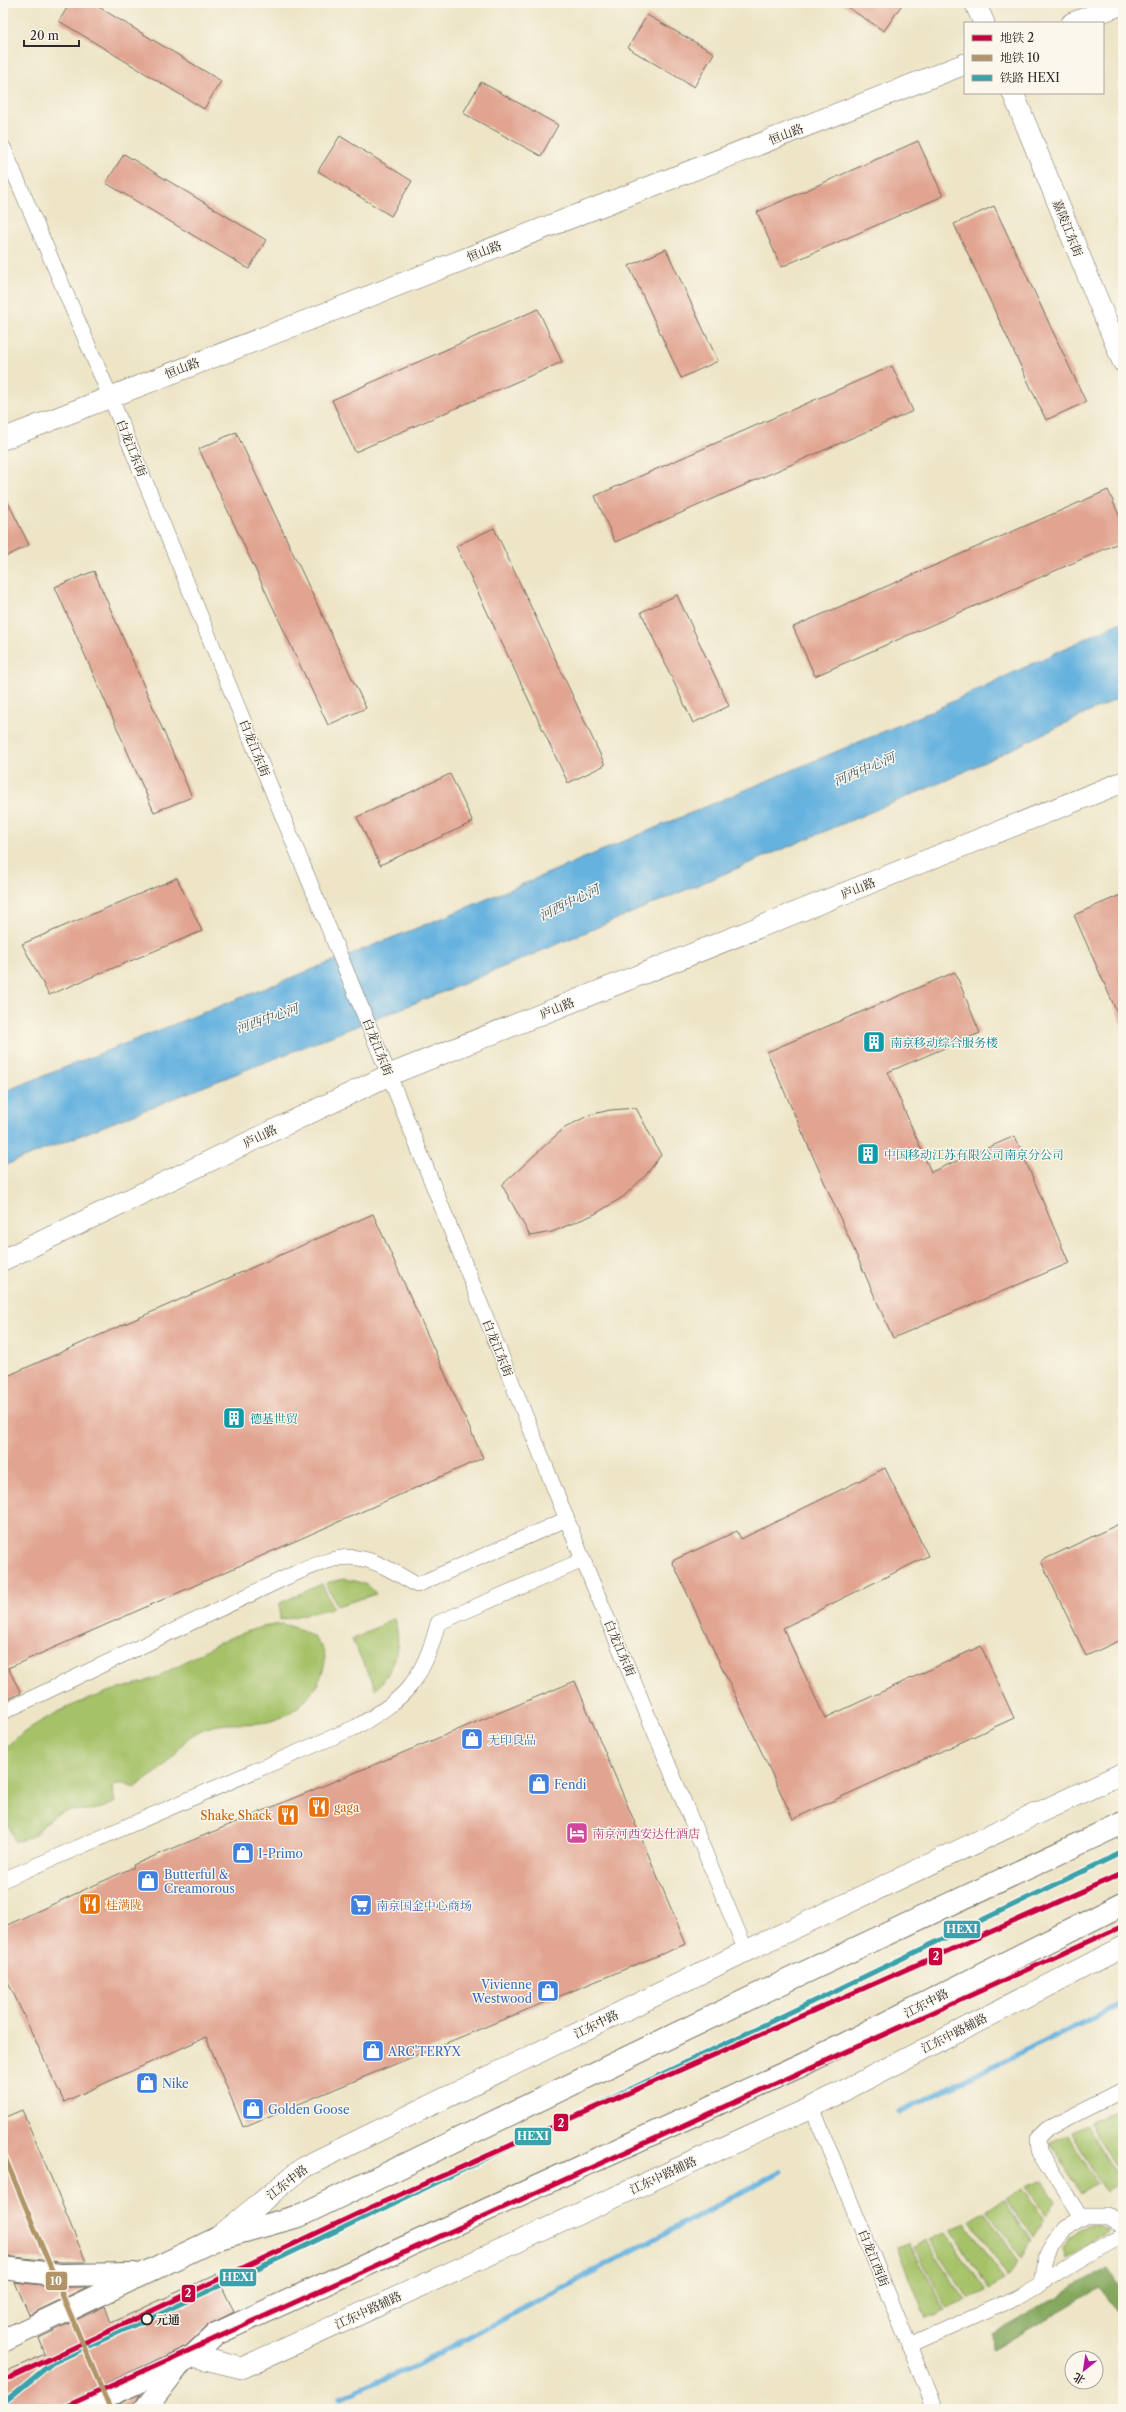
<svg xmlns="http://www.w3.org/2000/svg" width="1126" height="2412" font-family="'Libre Caslon Text','Noto Serif SC',serif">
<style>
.green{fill:#a6c269;stroke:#68764a}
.forest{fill:#84a85d;stroke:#586a44}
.water{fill:#66b2df;stroke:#486e85}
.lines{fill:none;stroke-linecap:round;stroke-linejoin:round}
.stream{stroke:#66b2df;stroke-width:5.5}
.building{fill:#e1a491}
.street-casing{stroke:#6f6c62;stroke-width:16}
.secondary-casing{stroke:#6f6c62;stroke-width:22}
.primary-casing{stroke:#6f6c62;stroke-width:24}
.street{stroke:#fff;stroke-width:15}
.secondary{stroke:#fff;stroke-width:21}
.primary{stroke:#fff;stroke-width:22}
.rail-1-casing{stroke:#fbf7ec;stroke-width:8}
.rail-1{stroke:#3ba1aa;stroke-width:5}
.metro-1-casing{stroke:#fbf7ec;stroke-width:8}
.metro-2-casing{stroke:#fbf7ec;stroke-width:8}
.metro-1{stroke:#c7003f;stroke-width:5}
.metro-2{stroke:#b19569;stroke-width:5}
.stop-dot{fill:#fbf7ec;stroke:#2b2b2b;stroke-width:2}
.labels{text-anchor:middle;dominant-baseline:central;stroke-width:3;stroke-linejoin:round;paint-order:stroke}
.street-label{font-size:12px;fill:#2b2b2b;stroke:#fbf7ec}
.culture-label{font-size:12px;fill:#0d838f;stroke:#fbf7ec;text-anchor:start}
.shop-label{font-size:12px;fill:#366cbe;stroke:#fbf7ec;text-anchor:start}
.food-label{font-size:12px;fill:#c56008;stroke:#fbf7ec;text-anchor:start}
.hotel-label{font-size:12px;fill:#b23c85;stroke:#fbf7ec;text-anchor:start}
.stop-label{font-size:12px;font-weight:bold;fill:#2b2b2b;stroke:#fbf7ec;text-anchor:start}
.water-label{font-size:13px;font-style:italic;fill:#405a6a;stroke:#fbf7ec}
.line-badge{stroke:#fbf7ec;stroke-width:1.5}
.badge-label{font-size:11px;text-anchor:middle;font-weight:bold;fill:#fff}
</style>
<rect width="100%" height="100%" fill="#fbf7ec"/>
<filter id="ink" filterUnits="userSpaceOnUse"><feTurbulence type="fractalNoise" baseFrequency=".025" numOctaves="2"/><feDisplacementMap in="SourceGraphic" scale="8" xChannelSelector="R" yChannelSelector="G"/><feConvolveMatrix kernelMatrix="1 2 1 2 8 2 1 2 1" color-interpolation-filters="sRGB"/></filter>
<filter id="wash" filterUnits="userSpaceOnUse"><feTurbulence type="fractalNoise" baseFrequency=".012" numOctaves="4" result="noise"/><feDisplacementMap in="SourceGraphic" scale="16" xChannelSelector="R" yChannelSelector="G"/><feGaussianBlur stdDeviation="0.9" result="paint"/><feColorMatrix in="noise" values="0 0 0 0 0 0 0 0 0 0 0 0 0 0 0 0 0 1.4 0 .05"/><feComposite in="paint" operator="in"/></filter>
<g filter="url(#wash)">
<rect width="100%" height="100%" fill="#eee5c7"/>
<g class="green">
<path d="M344 1579C355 1581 370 1583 376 1594L337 1606 326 1583Z"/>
<polygon points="322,1584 333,1608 280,1620 280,1603"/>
<path d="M394 1618C403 1644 395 1670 376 1689L352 1640Z"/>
<path d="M282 1624C298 1628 310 1631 320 1645 328 1656 325 1665 321 1676 318 1686 309 1696 302 1703 263 1740 231 1711 194 1734 182 1741 177 1753 168 1763 158 1773 145 1779 134 1788L124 1784H116L112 1789 115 1802C91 1816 79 1806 59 1814 46 1818 41 1831 30 1837 26 1840 20 1840 15 1842L3 1808V1750C32 1721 72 1704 111 1691 125 1687 141 1684 155 1678 199 1656 231 1629 282 1624Z"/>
<polygon points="1114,2111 1123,2130 1123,2178 1089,2123"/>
<polygon points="1086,2125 1121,2182 1105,2191 1071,2132"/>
<polygon points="1067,2134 1097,2183 1081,2193 1050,2142"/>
<polygon points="1042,2180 1056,2201 1046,2216 1026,2187"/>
<polygon points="1023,2189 1044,2220 1033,2238 1006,2199"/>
<polygon points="1004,2200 1031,2241 1021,2258 987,2209"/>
<polygon points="985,2211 1018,2261 1008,2277 970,2220"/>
<polygon points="966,2223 1004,2280 989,2289 951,2229"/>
<path d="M1096 2224 1108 2230 1066 2259 1063 2249C1073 2231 1077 2228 1096 2224Z"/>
<polygon points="946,2232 986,2291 969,2299 929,2240"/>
<polygon points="925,2240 966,2301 948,2309 914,2247"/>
<polygon points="909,2243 946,2311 926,2319 898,2247"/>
</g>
<polygon class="forest" points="1108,2268 1123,2291 1123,2319 1099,2288 993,2350 992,2334"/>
<polygon class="water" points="1123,621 1123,696 949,779 458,986 3,1166 3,1092 442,918 930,712"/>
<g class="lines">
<g class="stream">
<polyline points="899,2112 1123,2003"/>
<polyline points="340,2398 417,2365 780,2172"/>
</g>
</g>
<g id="blocks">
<g class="building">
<polygon points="70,3 92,3 221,81 204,109 59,21"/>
<polygon points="841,3 903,3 884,31"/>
<polygon points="647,15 714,53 694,87 628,48"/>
<polygon points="481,82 558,125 541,156 463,113"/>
<polygon points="340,136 412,181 391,216 318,171"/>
<polygon points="918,141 943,196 781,267 757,212"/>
<polygon points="124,154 266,240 249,269 106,183"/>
<polygon points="994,206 1086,402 1046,420 954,224"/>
<polygon points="666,249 718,361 681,378 629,266"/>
<polygon points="538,309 562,362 355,452 332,400"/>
<polygon points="892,366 913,411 615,542 595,496"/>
<polygon points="236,432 366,708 328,725 199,449"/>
<polygon points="1108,490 1123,524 1123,541 815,676 793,627"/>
<polygon points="3,492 29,545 3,558"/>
<polygon points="494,528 605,765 568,783 456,546"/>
<polygon points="94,571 192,797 154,812 55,587"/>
<polygon points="677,595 729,706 693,723 641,612"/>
<polygon points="450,774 473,822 380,865 357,817"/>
<polygon points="177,878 202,931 49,995 22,944"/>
<polygon points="1123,894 1123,1026 1074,915"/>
<polygon points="955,972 980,1033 888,1072 931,1172 1015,1136 1069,1263 893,1338 767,1052"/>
<polygon points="636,1108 661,1155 646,1175 623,1197 595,1214 552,1232 530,1236 502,1185 563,1129 589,1115 610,1110"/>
<polygon points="373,1214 483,1458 8,1668 21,1693 3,1702 3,1378"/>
<polygon points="885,1468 928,1556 783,1628 825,1718 981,1646 1014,1718 793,1819 672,1561 737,1531 741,1539"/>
<polygon points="1123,1522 1123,1639 1086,1656 1041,1561"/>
<polygon points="575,1681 686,1944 243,2127 206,2037 64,2102 3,1971 3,1927 134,1867 133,1865"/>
<polygon points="22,2110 43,2158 86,2262 61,2262 4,2256 3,2118"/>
<polygon points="216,2274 234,2312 208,2325 186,2346 75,2398 70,2402 68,2409 3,2409 3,2373 45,2354 39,2338 105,2306 111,2323"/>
<polygon points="15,2282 59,2287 87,2287 29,2315"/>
<polygon points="140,2394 133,2409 109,2409"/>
</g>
</g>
</g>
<g filter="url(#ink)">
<use href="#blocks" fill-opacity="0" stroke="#6f6c62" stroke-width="1"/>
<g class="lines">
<g class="street-casing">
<g id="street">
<polyline points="3,147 110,396 389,1075 583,1560 746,1951"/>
<path d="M3 1712 289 1576C308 1568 337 1554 358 1558 379 1561 399 1575 417 1585L567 1519"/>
<path d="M3 1880 356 1727C406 1698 423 1681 438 1623L583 1560"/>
<polyline points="812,2107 935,2409"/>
<polyline points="1081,2218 1039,2151 1038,2138 1048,2128 1123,2090"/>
<polyline points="1041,2283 1045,2260 1052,2245 1065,2227 1085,2216 1109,2216 1123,2225"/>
<polyline points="909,2346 1017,2297 1110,2241 1123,2236"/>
</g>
</g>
<g class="secondary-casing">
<g id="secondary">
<polyline points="975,3 984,23"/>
<polyline points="1072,23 1123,4"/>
<polyline points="1013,93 1123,362"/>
<polyline points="3,439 965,64"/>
<polyline points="3,1260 389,1075 1123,782"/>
<polyline points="216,2239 304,2167 746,1951 1123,1773"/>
<polyline points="193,2356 242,2368 812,2107 1123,1947"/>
</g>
</g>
<g class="primary-casing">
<g id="primary">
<polyline points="3,2268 60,2275 134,2274"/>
<polyline points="3,2341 216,2239 299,2216 763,1992 1123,1823"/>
<polyline points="80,2409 193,2356 216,2334 800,2066 1123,1904"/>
<polyline points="145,2409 180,2364"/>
</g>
</g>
<use href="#street" class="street"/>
<use href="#secondary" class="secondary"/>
<use href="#primary" class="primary"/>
<g class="rail-1-casing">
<polyline id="rail-1" points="3,2403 52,2363 284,2256 1123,1852"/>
</g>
<use href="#rail-1" class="rail-1"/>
<g class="metro-1-casing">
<g id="metro-1">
<polyline points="3,2381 372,2207 1123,1873"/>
<polyline points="60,2409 1123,1926"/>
</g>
</g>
<g class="metro-2-casing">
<polyline id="metro-2" points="3,2153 110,2409"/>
</g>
<use href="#metro-1" class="metro-1"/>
<use href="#metro-2" class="metro-2"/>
</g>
</g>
<defs>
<g id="building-square" transform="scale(1.15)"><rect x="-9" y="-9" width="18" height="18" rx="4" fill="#0f9aa8" stroke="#fbf7ec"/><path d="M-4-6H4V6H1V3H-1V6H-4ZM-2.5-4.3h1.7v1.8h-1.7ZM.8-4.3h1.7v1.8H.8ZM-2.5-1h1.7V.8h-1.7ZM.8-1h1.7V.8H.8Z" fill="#fff"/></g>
<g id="shop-square" transform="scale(1.15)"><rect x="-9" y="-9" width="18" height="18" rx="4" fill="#3f7fe0" stroke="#fbf7ec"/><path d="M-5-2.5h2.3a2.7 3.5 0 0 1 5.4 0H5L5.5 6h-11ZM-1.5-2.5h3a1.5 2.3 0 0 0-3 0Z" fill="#fff"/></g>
<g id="restaurant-square" transform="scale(1.15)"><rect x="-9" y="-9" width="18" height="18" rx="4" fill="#e8710a" stroke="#fbf7ec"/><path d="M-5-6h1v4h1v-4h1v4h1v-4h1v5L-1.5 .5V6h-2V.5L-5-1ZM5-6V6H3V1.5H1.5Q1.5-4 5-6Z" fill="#fff"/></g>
<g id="hotel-square" transform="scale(1.15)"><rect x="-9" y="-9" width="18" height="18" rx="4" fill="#d1479c" stroke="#fbf7ec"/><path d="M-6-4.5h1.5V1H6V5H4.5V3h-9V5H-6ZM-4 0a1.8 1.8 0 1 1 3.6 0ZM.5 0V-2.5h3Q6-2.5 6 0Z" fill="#fff"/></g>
<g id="supermarket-square" transform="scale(1.15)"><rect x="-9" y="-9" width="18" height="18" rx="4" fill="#3f7fe0" stroke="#fbf7ec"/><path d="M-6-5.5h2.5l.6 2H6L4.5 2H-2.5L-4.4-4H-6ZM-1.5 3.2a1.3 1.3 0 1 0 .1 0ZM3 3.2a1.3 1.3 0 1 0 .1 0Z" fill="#fff"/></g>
</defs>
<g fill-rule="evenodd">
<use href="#building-square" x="874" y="1042"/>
<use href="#building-square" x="868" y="1154"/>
<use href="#building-square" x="234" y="1418"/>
<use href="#shop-square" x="472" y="1739"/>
<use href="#shop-square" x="539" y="1784"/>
<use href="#restaurant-square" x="319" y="1807"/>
<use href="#restaurant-square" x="288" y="1815"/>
<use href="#hotel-square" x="577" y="1833"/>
<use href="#shop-square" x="243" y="1853"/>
<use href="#shop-square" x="148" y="1881"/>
<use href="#restaurant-square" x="90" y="1904"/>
<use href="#supermarket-square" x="361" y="1905"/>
<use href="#shop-square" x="548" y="1991"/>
<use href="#shop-square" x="373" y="2051"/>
<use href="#shop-square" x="147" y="2083"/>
<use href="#shop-square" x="253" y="2109"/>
</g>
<circle class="stop-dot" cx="147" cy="2319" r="5.5"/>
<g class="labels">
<g class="street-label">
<text transform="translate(786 134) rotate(-21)">恒山路</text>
<text transform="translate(1068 228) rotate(68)">嘉陵江东街</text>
<text transform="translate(484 251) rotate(-21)">恒山路</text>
<text transform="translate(182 368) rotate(-21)">恒山路</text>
<text transform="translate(132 448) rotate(68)">白龙江东街</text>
<text transform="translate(255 748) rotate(68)">白龙江东街</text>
<text transform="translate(858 888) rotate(-22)">庐山路</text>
<text transform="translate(557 1008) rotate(-22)">庐山路</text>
<text transform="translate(378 1047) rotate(68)">白龙江东街</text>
<text transform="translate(260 1136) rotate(-26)">庐山路</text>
<text transform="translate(498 1348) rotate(68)">白龙江东街</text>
<text transform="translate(620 1648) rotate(67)">白龙江东街</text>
<text transform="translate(926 2003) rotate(-27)">江东中路</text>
<text transform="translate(596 2024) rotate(-26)">江东中路</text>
<text transform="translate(954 2033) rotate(-27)">江东中路辅路</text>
<text transform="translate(663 2175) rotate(-25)">江东中路辅路</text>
<text transform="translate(287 2182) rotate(-38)">江东中路</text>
<text transform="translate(874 2258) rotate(68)">白龙江西街</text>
<text transform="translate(368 2310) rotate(-25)">江东中路辅路</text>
</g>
<g class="culture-label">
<text x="890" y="1042">南京移动综合服务楼</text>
<text x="884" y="1154">中国移动江苏有限公司南京分公司</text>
<text x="250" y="1418">德基世贸</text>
</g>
<g class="shop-label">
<text x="488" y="1739">无印良品</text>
<text x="554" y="1784">Fendi</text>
<text x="258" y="1853">I-Primo</text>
<text x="164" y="1874">Butterful &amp;<tspan x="164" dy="14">Creamorous</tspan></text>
<text x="376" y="1905">南京国金中心商场</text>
<text x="532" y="1984" text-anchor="end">Vivienne<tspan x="532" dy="14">Westwood</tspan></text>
<text x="388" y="2051">ARC'TERYX</text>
<text x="162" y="2083">Nike</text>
<text x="268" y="2109">Golden Goose</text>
</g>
<g class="food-label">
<text x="334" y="1807">gaga</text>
<text x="272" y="1815" text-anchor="end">Shake Shack</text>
<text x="106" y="1904">桂满陇</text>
</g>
<g class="hotel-label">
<text x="592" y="1833">南京河西安达仕酒店</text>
</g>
<g class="stop-label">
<text x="156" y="2319">元通</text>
</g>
<g class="water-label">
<text transform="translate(864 769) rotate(-23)">河西中心河</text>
<text transform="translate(569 902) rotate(-26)">河西中心河</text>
<text transform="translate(267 1018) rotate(-19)">河西中心河</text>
</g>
</g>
<g class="line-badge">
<rect x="943" y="1920" width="38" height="19" rx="4" fill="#3ba1aa"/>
<rect x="928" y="1947" width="15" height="19" rx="4" fill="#c7003f"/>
<rect x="553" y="2113" width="16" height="19" rx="4" fill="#c7003f"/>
<rect x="514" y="2127" width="38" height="19" rx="4" fill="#3ba1aa"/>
<rect x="219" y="2268" width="38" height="19" rx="4" fill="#3ba1aa"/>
<rect x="45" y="2271" width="23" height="20" rx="4" fill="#b19569"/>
<rect x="181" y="2284" width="15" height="19" rx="4" fill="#c7003f"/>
</g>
<g class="badge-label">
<text x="962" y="1933">HEXI</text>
<text x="936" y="1960">2</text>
<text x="561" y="2127">2</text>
<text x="533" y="2140">HEXI</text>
<text x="238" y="2281">HEXI</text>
<text x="56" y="2285">10</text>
<text x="188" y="2297">2</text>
</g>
<rect width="1126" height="2412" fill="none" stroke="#fbf7ec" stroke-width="16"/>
<rect x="964" y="22" width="140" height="72" fill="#fbf7ec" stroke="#a8a59f"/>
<rect x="972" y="35" width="20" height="6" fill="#c7003f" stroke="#a8a59f"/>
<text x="1000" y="42" font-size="12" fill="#2b2b2b">地铁 2</text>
<rect x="972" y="55" width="20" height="6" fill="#b19569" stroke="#a8a59f"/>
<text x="1000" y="62" font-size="12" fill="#2b2b2b">地铁 10</text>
<rect x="972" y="75" width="20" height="6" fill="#3ba1aa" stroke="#a8a59f"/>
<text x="1000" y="82" font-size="12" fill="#2b2b2b">铁路 HEXI</text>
<g transform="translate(1084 2370) rotate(210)"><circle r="19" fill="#fbf7ec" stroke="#a8a59f"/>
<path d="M0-3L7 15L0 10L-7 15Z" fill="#b5179e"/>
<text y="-6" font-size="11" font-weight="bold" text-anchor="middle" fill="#2b2b2b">北</text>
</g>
<path d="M24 40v6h55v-6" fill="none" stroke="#2b2b2b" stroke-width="2"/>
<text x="30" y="40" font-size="12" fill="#2b2b2b" stroke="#fbf7ec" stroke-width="3" paint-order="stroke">20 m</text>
</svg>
